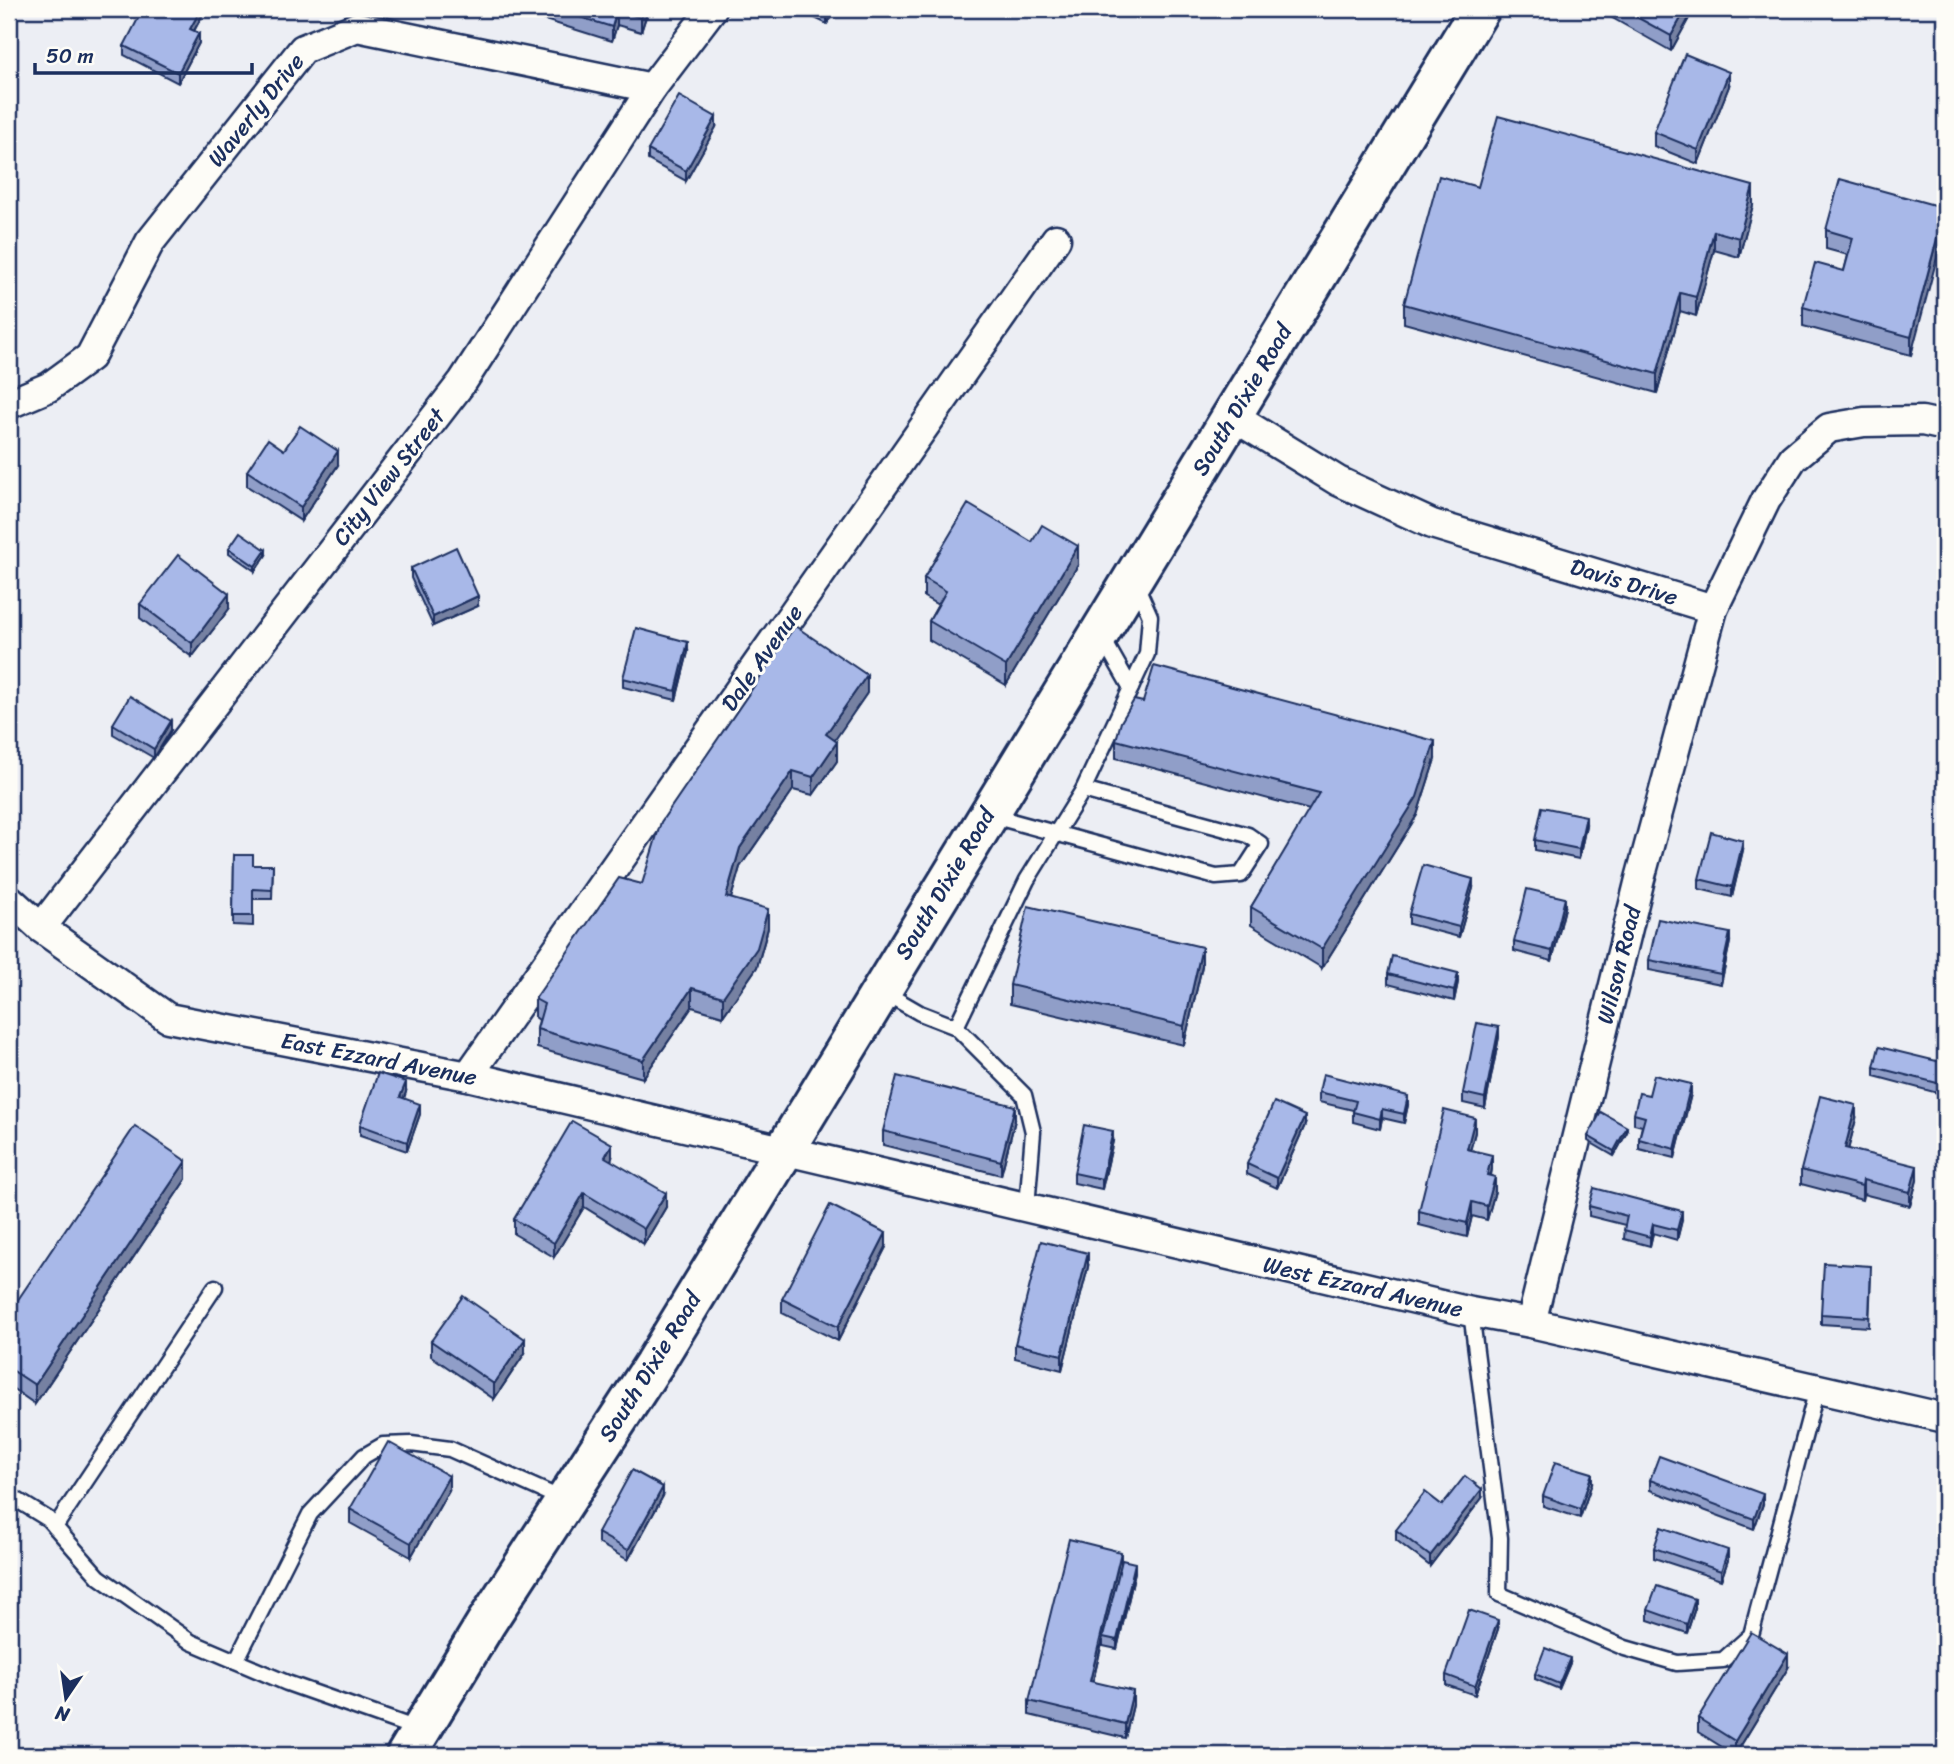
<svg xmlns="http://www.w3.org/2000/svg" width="1954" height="1764" font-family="Sriracha,sans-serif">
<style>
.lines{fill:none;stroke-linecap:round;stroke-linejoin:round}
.lane-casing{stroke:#1b2f5e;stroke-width:19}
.street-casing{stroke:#1b2f5e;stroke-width:33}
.primary-casing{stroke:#1b2f5e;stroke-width:44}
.lane{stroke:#fdfcf7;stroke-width:14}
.street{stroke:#fdfcf7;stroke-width:28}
.primary{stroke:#fdfcf7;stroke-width:38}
.wall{fill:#909ec8;stroke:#1b2f5e;stroke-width:2}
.shaded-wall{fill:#7681a2;stroke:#1b2f5e;stroke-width:2}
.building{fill:#a8b8e8;stroke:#1b2f5e;stroke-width:2}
.labels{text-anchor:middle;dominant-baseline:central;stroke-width:6;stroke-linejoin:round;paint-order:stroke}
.street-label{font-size:23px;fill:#1b2f5e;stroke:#fdfcf7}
</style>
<rect width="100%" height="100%" fill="#eceef4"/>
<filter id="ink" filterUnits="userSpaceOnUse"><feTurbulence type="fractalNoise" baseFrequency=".0143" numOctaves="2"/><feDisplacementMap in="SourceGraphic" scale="14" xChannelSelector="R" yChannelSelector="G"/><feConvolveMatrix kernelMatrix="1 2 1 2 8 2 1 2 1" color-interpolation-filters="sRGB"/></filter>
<g filter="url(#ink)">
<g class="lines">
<g class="lane-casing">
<g id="lane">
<polyline points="1102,637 1131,688 1147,654 1150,616 1135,582"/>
<polyline points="989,815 1216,877 1241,875 1261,844 1248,835 1083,790"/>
<polyline points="882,991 920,1013 956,1027"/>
<polyline points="1027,1207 1033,1132 1024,1095 956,1027 1027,880 1083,790 1131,688"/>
<polyline points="1471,1312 1500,1538 1499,1594 1625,1648 1677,1663 1723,1660 1751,1635 1817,1389"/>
<polyline points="9,1495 48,1519 99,1577 191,1642 287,1683 420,1730"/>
<polyline points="55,1527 215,1287"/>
<polyline points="236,1661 310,1514 364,1456 383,1445 411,1444 450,1449 564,1500"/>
</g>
</g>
<g class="street-casing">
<g id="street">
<polyline points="9,404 49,387 90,357 150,242 303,49 357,27 652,88"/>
<polyline points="1232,416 1338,481 1432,524 1713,609"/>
<polyline points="9,899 41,928 168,1018 468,1076 1471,1312 1531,1323 1945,1418"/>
<polyline points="41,928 463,381 652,88 712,9"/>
<polyline points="468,1076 1056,239"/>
<polyline points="1531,1323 1640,879 1713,609 1766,500 1793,458 1829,428 1864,422 1922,421 1945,426"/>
</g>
</g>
<g class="primary-casing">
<polyline id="primary" points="406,1755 486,1623 654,1364 1480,9"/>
</g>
<use href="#lane" class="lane"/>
<use href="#street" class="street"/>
<use href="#primary" class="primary"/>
</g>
<g class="wall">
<polygon points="203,9 203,14 194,31 199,43 178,83 124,55 124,46 155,14"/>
<polygon points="516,9 648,9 648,10 641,32 617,25 612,41 516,11"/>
<polygon points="796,9 835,9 827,24"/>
<polygon points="1607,9 1694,9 1671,51 1607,15"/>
<polygon points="1729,86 1698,164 1654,146 1654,132"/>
<polygon points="716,127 686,181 648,160 648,150"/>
<polygon points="1478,187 1753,205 1739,257 1714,250 1696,316 1680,311 1657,393 1404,323 1404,304"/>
<polygon points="1945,208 1911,355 1803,326 1803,307 1844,271 1848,255 1826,249 1826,230"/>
<polygon points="284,450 338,465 301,521 247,486 247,471"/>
<polygon points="1032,542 1078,565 1006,685 929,640 929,621 938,605 924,597 924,578"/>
<polygon points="229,548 266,555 255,571 229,553"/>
<polygon points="411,568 478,606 433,626 411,578"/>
<polygon points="140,604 229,609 192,657 140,618"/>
<polygon points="688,652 676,700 623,687 623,678"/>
<polygon points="867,693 834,740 837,761 813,795 793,790 740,867 731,898 768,928 757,967 723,1016 692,1007 643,1078 537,1048 537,1029 539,1020 535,1017 535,999 642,884"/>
<polygon points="1143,702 1435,759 1417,815 1322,968 1251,925 1251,907 1310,810 1116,758 1116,740"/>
<polygon points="113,724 171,730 154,758 113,734"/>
<polygon points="1586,825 1579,859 1535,850 1535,840"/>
<polygon points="1743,850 1732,897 1699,889 1699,879"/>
<polygon points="234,855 253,865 273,865 272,899 253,899 253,926 233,925"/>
<polygon points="1473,888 1459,937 1409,924 1409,914"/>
<polygon points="1565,908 1552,961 1514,951 1514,942"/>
<polygon points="1730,942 1721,984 1649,970 1649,960"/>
<polygon points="1202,966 1184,1045 1010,1004 1010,985"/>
<polygon points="1388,974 1458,982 1454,1001 1388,984"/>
<polygon points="1499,1037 1485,1108 1463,1103 1463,1093"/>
<polygon points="1945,1063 1945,1095 1874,1076 1874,1067"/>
<polygon points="406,1092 404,1099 420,1114 407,1151 360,1135 360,1125"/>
<polygon points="1319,1092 1408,1105 1404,1123 1382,1118 1380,1129 1353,1122 1353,1110 1319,1102"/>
<polygon points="1691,1094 1675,1158 1639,1149 1639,1139 1642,1126 1634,1124 1634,1114 1649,1095"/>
<polygon points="1856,1119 1848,1149 1917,1180 1910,1206 1863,1194 1862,1200 1801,1184 1801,1170"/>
<polygon points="1015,1120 1001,1175 883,1145 883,1131"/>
<polygon points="1305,1125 1277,1188 1247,1174 1247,1164"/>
<polygon points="1475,1132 1470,1150 1492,1169 1491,1176 1495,1191 1487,1220 1472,1216 1467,1237 1419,1225 1419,1211"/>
<polygon points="1627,1132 1614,1156 1588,1141 1588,1136"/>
<polygon points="1113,1141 1102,1189 1074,1183 1074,1173"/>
<polygon points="612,1158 611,1161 666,1207 644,1244 584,1207 554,1257 514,1234 514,1219"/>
<polygon points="186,1179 35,1404 9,1386 9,1313"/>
<polygon points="1589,1206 1682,1220 1677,1240 1653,1233 1650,1246 1624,1239 1625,1225 1589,1216"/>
<polygon points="886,1247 838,1341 782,1313 782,1299"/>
<polygon points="1088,1267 1062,1370 1015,1358 1015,1344"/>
<polygon points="1871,1276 1869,1327 1821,1324 1821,1314"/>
<polygon points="431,1341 525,1353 494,1399 431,1356"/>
<polygon points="1650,1480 1763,1504 1754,1529 1650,1490"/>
<polygon points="1592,1483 1580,1518 1543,1506 1543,1496"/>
<polygon points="449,1490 411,1557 350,1523 350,1509"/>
<polygon points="663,1496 628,1560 598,1543 598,1533"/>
<polygon points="1482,1498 1430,1566 1396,1540 1396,1530"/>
<polygon points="1654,1548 1728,1560 1721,1580 1654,1558"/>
<polygon points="1121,1562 1135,1572 1117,1649 1103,1646 1103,1640 1093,1681 1133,1705 1125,1738 1029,1715 1029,1701"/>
<polygon points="1695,1608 1687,1633 1648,1620 1648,1610"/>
<polygon points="1498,1629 1475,1695 1446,1685 1446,1675"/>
<polygon points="1570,1663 1559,1689 1535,1679 1535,1674"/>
<polygon points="1788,1668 1735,1755 1698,1732 1698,1718"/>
</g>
<g class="shaded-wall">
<polygon points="201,9 203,9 203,14 190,38 190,29"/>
<polygon points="644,9 648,9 648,10 641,32 641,18"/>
<polygon points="830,9 835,9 827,24 827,15"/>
<polygon points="1686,9 1694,9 1671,51 1671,36"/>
<polygon points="617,10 617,25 612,41 612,27"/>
<polygon points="199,33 199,43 178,83 178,73"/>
<polygon points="1729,72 1729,86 1698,164 1698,150"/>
<polygon points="716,117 716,127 686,181 686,171"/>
<polygon points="1753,186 1753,205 1739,257 1739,238"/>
<polygon points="1945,209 1945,228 1911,355 1911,337"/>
<polygon points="1714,231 1714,250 1696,316 1696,297"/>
<polygon points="1680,293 1680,311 1657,393 1657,374"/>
<polygon points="338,451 338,465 301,521 301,507"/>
<polygon points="1078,546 1078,565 1006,685 1006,666"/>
<polygon points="266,550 266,555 255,571 255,566"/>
<polygon points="229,594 229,609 192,657 192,643"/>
<polygon points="478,596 478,606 433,626 433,617"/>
<polygon points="688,642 688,652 676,700 676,691"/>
<polygon points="867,675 867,693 826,753 826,734"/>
<polygon points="171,721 171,730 154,758 154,749"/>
<polygon points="1435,741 1435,759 1417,815 1322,968 1322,949"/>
<polygon points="837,742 837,761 813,795 813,777"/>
<polygon points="793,771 793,790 740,867 726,916 726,897 740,848"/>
<polygon points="1586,816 1586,825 1579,859 1579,849"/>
<polygon points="1743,841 1743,850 1732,897 1732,887"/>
<polygon points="1473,879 1473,888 1459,937 1459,927"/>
<polygon points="1565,898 1565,908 1552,961 1552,951"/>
<polygon points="768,909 768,928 757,967 723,1016 723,997"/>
<polygon points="1730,933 1730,942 1721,984 1721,974"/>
<polygon points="1202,947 1202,966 1184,1045 1184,1026"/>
<polygon points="1458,973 1458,982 1454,1001 1454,991"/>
<polygon points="692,988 692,1007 643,1078 643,1060"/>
<polygon points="1499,1027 1499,1037 1485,1108 1485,1098"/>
<polygon points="406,1082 406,1092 400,1107 400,1097"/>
<polygon points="1691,1084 1691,1094 1675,1158 1675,1149"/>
<polygon points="1408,1096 1408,1105 1404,1123 1404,1114"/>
<polygon points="420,1104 420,1114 407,1151 407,1142"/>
<polygon points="1856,1105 1856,1119 1845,1162 1845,1148"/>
<polygon points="1015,1106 1015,1120 1001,1175 1001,1161"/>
<polygon points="1382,1109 1382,1118 1380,1129 1380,1119"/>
<polygon points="1305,1116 1305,1125 1277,1188 1277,1178"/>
<polygon points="1475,1118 1475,1132 1467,1163 1467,1149"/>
<polygon points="1627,1127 1627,1132 1614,1156 1614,1151"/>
<polygon points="1113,1131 1113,1141 1102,1189 1102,1179"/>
<polygon points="612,1144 612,1158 605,1171 605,1157"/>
<polygon points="1492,1155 1492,1169 1487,1189 1487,1175"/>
<polygon points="186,1161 186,1179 35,1404 35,1385"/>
<polygon points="1917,1166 1917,1180 1910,1206 1910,1192"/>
<polygon points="1495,1177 1495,1191 1487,1220 1487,1206"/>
<polygon points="1863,1180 1863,1194 1862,1200 1862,1186"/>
<polygon points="584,1193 584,1207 554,1257 554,1243"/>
<polygon points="666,1193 666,1207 644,1244 644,1229"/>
<polygon points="1472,1202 1472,1216 1467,1237 1467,1223"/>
<polygon points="1682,1211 1682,1220 1677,1240 1677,1230"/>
<polygon points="1653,1224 1653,1233 1650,1246 1650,1237"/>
<polygon points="886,1233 886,1247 838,1341 838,1327"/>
<polygon points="1088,1253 1088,1267 1062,1370 1062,1355"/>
<polygon points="525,1339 525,1353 494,1399 494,1384"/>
<polygon points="1592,1473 1592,1483 1580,1518 1580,1509"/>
<polygon points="449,1476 449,1490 411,1557 411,1543"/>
<polygon points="663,1487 663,1496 628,1560 628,1550"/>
<polygon points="1482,1489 1482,1498 1430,1566 1430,1556"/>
<polygon points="1763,1494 1763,1504 1754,1529 1754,1519"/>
<polygon points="1728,1550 1728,1560 1721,1580 1721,1571"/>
<polygon points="1121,1552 1121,1566 1103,1637 1090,1695 1090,1681"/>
<polygon points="1135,1563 1135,1572 1117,1649 1117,1640"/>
<polygon points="1695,1599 1695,1608 1687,1633 1687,1624"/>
<polygon points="1498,1620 1498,1629 1475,1695 1475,1686"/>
<polygon points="1788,1654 1788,1668 1735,1755 1735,1741"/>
<polygon points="1570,1658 1570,1663 1559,1689 1559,1684"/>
<polygon points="1133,1691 1133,1705 1125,1738 1125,1724"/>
</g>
<g class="building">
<polygon points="143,9 155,14 158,9 201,9 190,29 199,33 178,73 124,46"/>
<polygon points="554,9 644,9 641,18 617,10 612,27"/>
<polygon points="815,9 830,9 827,15"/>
<polygon points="1622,9 1686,9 1671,36"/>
<polygon points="1685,54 1729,72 1698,150 1654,132"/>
<polygon points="679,96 716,117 686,171 648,150"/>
<polygon points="1498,116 1753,186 1739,238 1714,231 1696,297 1680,293 1657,374 1404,304 1439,176 1478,187"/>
<polygon points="1840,179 1945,208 1911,337 1803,307 1815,263 1844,271 1853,238 1826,230"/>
<polygon points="300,426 338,451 301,507 247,471 268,439 284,450"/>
<polygon points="968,504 1032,542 1042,525 1078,546 1006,666 929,621 946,591 924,578"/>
<polygon points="240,532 266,550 255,566 229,548"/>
<polygon points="456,547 478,596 433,617 411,568"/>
<polygon points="178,555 229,594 192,643 140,604"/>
<polygon points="795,626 867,675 826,734 837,742 813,777 793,771 740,848 726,897 768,909 757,948 723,997 692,988 643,1060 537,1029 544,1004 535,999 619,878 642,884 661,822"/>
<polygon points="636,628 688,642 676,691 623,678"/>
<polygon points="1154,666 1435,741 1417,797 1322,949 1251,907 1319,793 1116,740 1121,722 1134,700 1143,702"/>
<polygon points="130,696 171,721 154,749 113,724"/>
<polygon points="1542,807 1586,816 1579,849 1535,840"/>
<polygon points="1711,832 1743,841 1732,887 1699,879"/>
<polygon points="234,855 253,855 253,865 273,865 272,890 253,889 253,916 233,916"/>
<polygon points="1423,865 1473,879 1459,927 1409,914"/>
<polygon points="1527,889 1565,898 1552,951 1514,942"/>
<polygon points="1028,906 1202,947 1184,1026 1010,985"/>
<polygon points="1658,919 1730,933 1721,974 1649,960"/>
<polygon points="1392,956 1458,973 1454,991 1388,974"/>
<polygon points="1477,1023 1499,1027 1485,1098 1463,1093"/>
<polygon points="1879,1047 1945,1063 1945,1085 1874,1067"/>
<polygon points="378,1073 406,1082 400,1097 420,1104 407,1142 360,1125"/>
<polygon points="1323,1074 1408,1096 1404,1114 1382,1109 1380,1119 1353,1112 1356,1101 1319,1092"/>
<polygon points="1654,1075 1691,1084 1675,1149 1639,1139 1645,1117 1634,1114 1639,1093 1649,1095"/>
<polygon points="897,1076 1015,1106 1001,1161 883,1131"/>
<polygon points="1820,1096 1856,1105 1845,1148 1917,1166 1910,1192 1863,1180 1862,1186 1801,1170"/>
<polygon points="1274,1102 1305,1116 1277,1178 1247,1164"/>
<polygon points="1444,1110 1475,1118 1467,1149 1492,1155 1487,1175 1495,1177 1487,1206 1472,1202 1467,1223 1419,1211"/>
<polygon points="1601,1112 1627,1127 1614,1151 1588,1136"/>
<polygon points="572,1121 612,1144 605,1157 666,1193 644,1229 584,1193 554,1243 514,1219"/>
<polygon points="1084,1125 1113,1131 1102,1179 1074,1173"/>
<polygon points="135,1126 186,1161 35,1385 9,1368 9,1313"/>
<polygon points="1594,1188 1682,1211 1677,1230 1653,1224 1650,1237 1624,1230 1627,1216 1589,1206"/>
<polygon points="830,1205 886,1233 838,1327 782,1299"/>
<polygon points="1041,1241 1088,1253 1062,1355 1015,1344"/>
<polygon points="1824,1263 1871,1266 1869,1317 1821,1314"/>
<polygon points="463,1296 525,1339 494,1384 431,1341"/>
<polygon points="388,1442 449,1476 411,1543 350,1509"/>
<polygon points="1659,1456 1763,1494 1754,1519 1650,1480"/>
<polygon points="1555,1462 1592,1473 1580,1509 1543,1496"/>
<polygon points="632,1470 663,1487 628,1550 598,1533"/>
<polygon points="1465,1476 1482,1489 1430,1556 1396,1530 1425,1492 1442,1505"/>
<polygon points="1661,1527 1728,1550 1721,1571 1654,1548"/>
<polygon points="1069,1539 1121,1552 1090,1681 1133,1691 1125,1724 1029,1701"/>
<polygon points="1122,1560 1135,1563 1117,1640 1103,1637"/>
<polygon points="1657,1586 1695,1599 1687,1624 1648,1610"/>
<polygon points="1469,1610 1498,1620 1475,1686 1446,1675"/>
<polygon points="1751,1632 1788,1654 1735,1741 1698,1718"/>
<polygon points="1545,1648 1570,1658 1559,1684 1535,1674"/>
</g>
</g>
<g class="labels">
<g class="street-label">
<text transform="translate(256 110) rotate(-51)">Waverly Drive</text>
<text transform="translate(1242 400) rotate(-59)">South Dixie Road</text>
<text transform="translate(389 477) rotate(-52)">City View Street</text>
<text transform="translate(1624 582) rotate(17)">Davis Drive</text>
<text transform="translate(762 658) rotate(-55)">Dale Avenue</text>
<text transform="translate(945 884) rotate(-59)">South Dixie Road</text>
<text transform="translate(1619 965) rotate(-76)">Wilson Road</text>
<text transform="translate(379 1059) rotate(11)">East Ezzard Avenue</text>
<text transform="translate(1363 1287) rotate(13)">West Ezzard Avenue</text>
<text transform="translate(650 1367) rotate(-58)">South Dixie Road</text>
</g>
</g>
<rect width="1954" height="1764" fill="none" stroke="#fdfcf7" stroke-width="35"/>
<rect x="18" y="18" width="1919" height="1729" fill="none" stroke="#1b2f5e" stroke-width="2.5" filter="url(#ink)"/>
<g transform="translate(66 1698) rotate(193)" stroke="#fdfcf7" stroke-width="5" paint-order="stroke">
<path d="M0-5L12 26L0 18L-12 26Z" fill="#1b2f5e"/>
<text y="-10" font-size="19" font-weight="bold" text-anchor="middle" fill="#1b2f5e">N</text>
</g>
<path d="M35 63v10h217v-10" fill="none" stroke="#1b2f5e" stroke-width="3.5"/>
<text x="46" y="63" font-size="21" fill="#1b2f5e" stroke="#fdfcf7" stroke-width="5" paint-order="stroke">50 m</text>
</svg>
